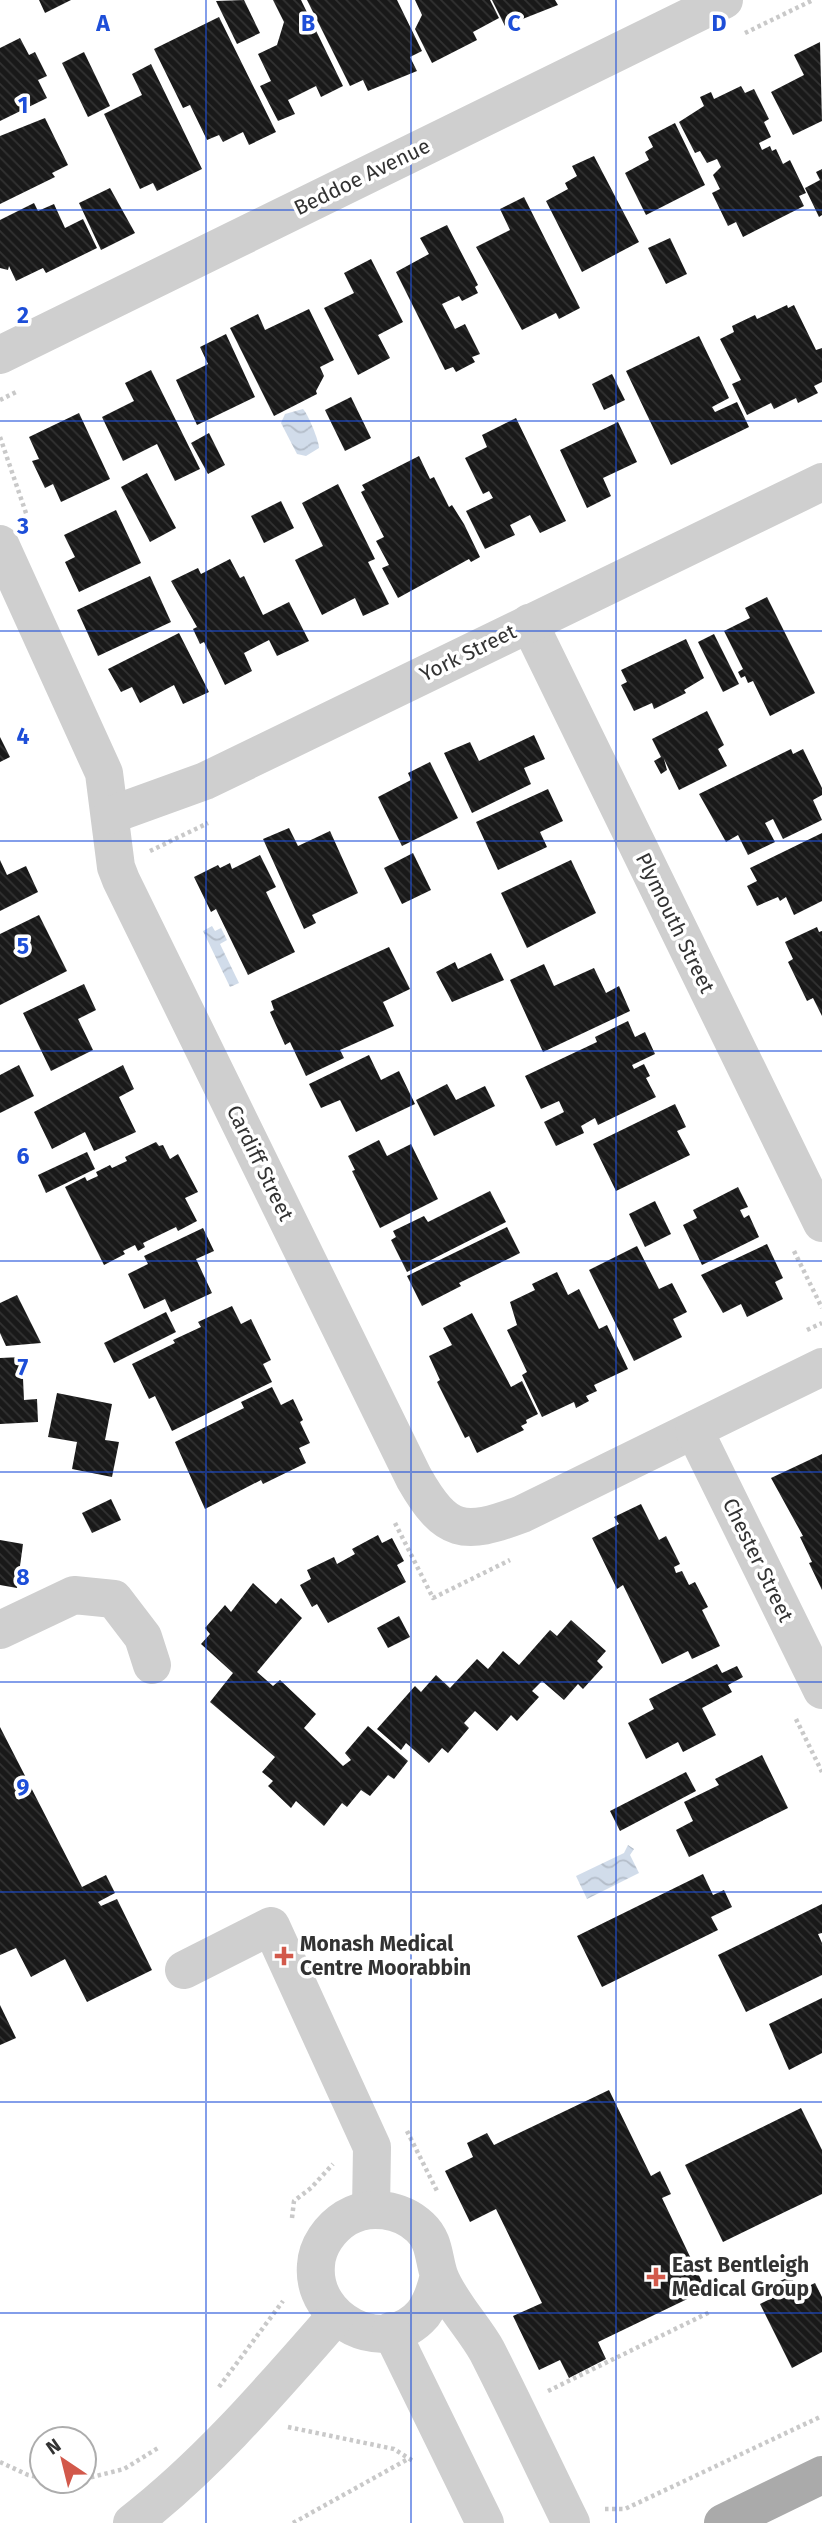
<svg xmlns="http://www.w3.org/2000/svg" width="822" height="2523" font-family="'Fira Sans',sans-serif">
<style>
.water{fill:url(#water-waves)}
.building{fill:url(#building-back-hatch)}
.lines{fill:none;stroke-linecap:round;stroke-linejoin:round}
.path{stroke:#c9c9c9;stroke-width:4.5;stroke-dasharray:3.5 3.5;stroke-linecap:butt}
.minor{stroke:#cfcfcf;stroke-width:38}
.major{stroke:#aaa;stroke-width:38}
.grid{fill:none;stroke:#1d4ed8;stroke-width:2;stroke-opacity:0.55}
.poi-dot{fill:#d2594b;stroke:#fff;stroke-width:2.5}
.labels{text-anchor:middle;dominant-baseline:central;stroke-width:7;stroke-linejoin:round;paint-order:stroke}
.street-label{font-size:21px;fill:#323232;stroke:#fff}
.poi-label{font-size:21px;font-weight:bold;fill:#323232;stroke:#fff;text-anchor:start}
.grid-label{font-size:23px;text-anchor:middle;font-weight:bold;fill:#1d4ed8;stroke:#fff;stroke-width:7;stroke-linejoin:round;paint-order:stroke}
</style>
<defs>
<pattern id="water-waves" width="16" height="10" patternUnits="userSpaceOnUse" patternTransform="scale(1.75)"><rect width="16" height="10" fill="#d1dcea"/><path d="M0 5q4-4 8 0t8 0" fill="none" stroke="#b4bdc9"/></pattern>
<pattern id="building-back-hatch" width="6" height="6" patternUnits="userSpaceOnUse" patternTransform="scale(1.75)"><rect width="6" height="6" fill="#191919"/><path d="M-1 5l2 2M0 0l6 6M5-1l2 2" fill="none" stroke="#323232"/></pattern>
</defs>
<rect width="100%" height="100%" fill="#fff"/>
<g class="water">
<path d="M303 409C308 414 319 441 319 448L306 456 297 454 281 423 285 414Z"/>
<polygon points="212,926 215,931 221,928 227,940 220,944 239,983 230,987 203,931"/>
<polygon points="628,1845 634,1849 630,1855 639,1873 587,1899 576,1876 624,1853"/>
</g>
<g class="building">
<polygon points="39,0 71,0 45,13"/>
<polygon points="244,0 260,33 237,44 216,1"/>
<polygon points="273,0 301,0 343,86 321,97 316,86 288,100 295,114 278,121 260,86 271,81 258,54 277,45 284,22"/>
<polygon points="307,0 397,0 422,51 410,57 417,71 368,91 363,80 350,86"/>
<polygon points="415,0 490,0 499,18 473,32 477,40 432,63 415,29 422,15"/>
<polygon points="492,0 555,0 558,5 505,26"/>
<polygon points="219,17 276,132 249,145 243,132 223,142 219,135 207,140 190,105 183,108 154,49"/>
<polygon points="20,38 29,55 35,52 47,76 38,80 47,98 0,121 0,48"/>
<polygon points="820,42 822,121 793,135 771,92 804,75 794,55"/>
<polygon points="84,52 110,106 88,117 62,63"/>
<polygon points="151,64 202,169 157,191 153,183 140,189 104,114 142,95 132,74"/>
<polygon points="741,86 745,93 754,89 769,119 764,122 771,137 759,143 762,150 770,146 772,151 776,149 783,164 790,160 806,193 799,196 804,206 743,237 736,222 728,226 712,193 720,189 713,175 721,167 717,159 707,163 700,151 695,153 679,122 704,106 700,97 711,92 714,99"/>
<polygon points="45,118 68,165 52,173 55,177 0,204 0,136"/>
<polygon points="675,123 705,185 646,215 625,173 649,160 645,152 653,147 648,137"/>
<polygon points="594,156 639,242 582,272 546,201 568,189 565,183 577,176 572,166"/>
<polygon points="822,169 822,215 819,217 805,188 820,180 816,172"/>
<polygon points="110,188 135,233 101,250 79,203"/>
<polygon points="524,197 580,308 559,319 556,313 522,330 476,247 510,230 500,209"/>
<polygon points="34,203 38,211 54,204 65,228 83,219 97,248 46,273 43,268 16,281 9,266 8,270 0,268 0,220"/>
<polygon points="447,225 478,285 475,287 478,293 462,301 459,296 442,304 455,329 465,324 480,354 472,357 475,362 456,372 453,367 445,370 396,272 429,254 420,238"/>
<polygon points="670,238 687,274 666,284 648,248"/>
<polygon points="371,259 403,322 378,335 390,358 358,375 324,308 354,293 344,273"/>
<polygon points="787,305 788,308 794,305 816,350 822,348 822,382 814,386 818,393 798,403 796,398 774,409 771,403 747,415 732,384 741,380 720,339 734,332 732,326 755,315 757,319"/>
<polygon points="309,309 334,360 320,367 324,376 316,391 317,394 274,416 230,328 258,314 265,330"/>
<polygon points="226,334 255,397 197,425 176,380 208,364 200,347"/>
<polygon points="699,336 729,398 712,407 715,412 737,402 749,427 671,465 626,371"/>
<polygon points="151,370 200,469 175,481 157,444 123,461 102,417 134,401 125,383"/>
<polygon points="612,374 625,400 604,410 592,384"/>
<polygon points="351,397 371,438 345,451 325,410"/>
<polygon points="79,413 110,479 61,502 53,484 45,488 32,461 39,459 29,437"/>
<polygon points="516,418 566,521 540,533 530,515 510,525 515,535 485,549 466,511 493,498 489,491 483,494 465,458 487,447 482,435"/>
<polygon points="618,422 637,462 603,478 611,496 587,508 560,450"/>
<polygon points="209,433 225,465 208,474 191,443"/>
<polygon points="419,456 430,479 434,477 449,507 452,505 464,524 480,557 471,562 469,559 398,598 382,568 389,565 376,541 384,537 361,492 365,490 362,485"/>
<polygon points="147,473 176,528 150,542 121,487"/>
<polygon points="338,484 375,559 368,562 389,604 363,616 355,598 322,615 295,560 323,546 302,503"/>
<polygon points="281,501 294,528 264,543 251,516"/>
<polygon points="116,510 141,563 79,592 65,562 75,557 64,535"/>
<polygon points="230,559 240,578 244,576 263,615 289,602 309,641 277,656 269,640 244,653 252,671 225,685 204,642 200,644 193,629 197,627 171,581 198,568 201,574"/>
<polygon points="150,576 171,622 98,656 77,610"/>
<polygon points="767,597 815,693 770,716 753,681 748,683 745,676 741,678 738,672 743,669 724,631 750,618 745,608"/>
<polygon points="179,633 209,692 183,704 174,685 140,703 132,687 121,692 108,669"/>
<polygon points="714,634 739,684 723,692 698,642"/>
<polygon points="686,639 704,678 684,690 686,693 654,709 652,703 634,711 621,685 627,682 621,670"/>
<polygon points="707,711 724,745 718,749 727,766 679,790 664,759 667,770 661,774 654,761 661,757 652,739"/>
<polygon points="534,735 545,759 524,768 531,784 472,813 444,753 470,742 479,761"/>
<polygon points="0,737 10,757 0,762"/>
<polygon points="791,749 793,754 803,749 822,788 822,795 813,800 822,820 783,839 773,819 765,823 775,842 748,855 738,835 726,842 699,794"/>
<polygon points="430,762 458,818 402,846 378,797 411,780 408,773"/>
<polygon points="548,789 563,821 540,832 547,847 498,870 476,822"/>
<polygon points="289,828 298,846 330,831 358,893 312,915 316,923 304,929 263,839"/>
<polygon points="822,833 822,901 794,915 786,897 780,901 778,897 757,906 747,886 757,881 750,868"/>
<polygon points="413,853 431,890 402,904 384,868"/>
<polygon points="260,855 276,887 266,892 295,952 248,975 216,909 211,912 194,877 218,865 220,868 230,863 232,869"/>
<polygon points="0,860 7,875 26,866 38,892 0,911"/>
<polygon points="571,860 596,913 527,948 501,893"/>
<polygon points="39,915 67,971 0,1005 0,934"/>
<polygon points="817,927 819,932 822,931 822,1016 813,998 807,1001 788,962 793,959 785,942"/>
<polygon points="389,947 410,989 383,1002 394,1026 340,1050 344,1058 306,1076 290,1042 285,1045 270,1012 274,1010 271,1001"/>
<polygon points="491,953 504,980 452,1002 436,972 455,962 458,969"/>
<polygon points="544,964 554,986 594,968 606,993 619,986 630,1011 543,1052 510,980"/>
<polygon points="84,984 96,1010 78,1019 93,1050 51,1071 23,1013"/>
<polygon points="628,1021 635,1037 645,1032 655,1054 632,1065 634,1069 644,1064 650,1076 646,1078 656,1097 598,1125 595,1118 581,1126 584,1133 556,1146 544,1122 564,1112 559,1101 541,1109 525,1076 597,1042 595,1037"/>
<polygon points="369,1055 381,1080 399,1071 415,1104 356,1132 340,1100 321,1108 309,1084"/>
<polygon points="19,1065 34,1096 0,1113 0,1075"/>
<polygon points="123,1065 134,1089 119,1097 136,1132 94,1151 85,1132 52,1149 34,1112"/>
<polygon points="447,1084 456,1100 485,1086 495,1106 434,1136 416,1100"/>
<polygon points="675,1104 686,1127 677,1131 690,1155 616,1191 593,1144"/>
<polygon points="379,1140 387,1156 411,1144 438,1199 380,1228 352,1171 355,1170 348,1156"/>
<polygon points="156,1142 159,1146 163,1145 170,1159 178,1154 198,1192 185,1198 197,1221 178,1231 176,1227 143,1243 145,1247 138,1251 135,1245 123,1251 125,1254 104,1265 65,1187 85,1177 87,1181 98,1176 96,1172 110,1165 112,1168 127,1161 125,1157"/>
<polygon points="87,1152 95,1169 46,1193 38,1175"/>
<polygon points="738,1187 748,1207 740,1210 744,1218 749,1215 759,1237 702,1265 683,1225 697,1218 693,1210"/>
<polygon points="490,1191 506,1222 407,1272 391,1240 396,1237 393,1231 424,1216 428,1222"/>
<polygon points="655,1201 671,1234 645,1247 629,1214"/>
<polygon points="507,1227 520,1253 459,1283 461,1286 422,1306 407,1276"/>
<polygon points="203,1228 214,1251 196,1259 212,1293 171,1312 165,1299 144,1309 128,1274 148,1264 144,1256"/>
<polygon points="767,1244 783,1278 775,1282 783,1299 747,1317 741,1304 723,1313 701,1275"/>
<polygon points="637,1246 659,1289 672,1283 687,1312 673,1319 682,1337 634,1361 589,1270"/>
<polygon points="557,1272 568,1295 579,1289 599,1329 607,1325 628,1369 594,1385 597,1391 586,1396 589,1401 576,1408 574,1402 542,1417 522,1375 527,1372 507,1330 517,1325 510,1302 535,1290 532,1284"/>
<polygon points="17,1295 41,1343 6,1346 0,1333 0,1303"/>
<polygon points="232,1306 241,1324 251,1319 271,1360 263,1364 272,1382 172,1431 155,1396 149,1399 132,1364 175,1343 173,1340 201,1327 198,1322"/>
<polygon points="166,1312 176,1332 114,1363 104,1343"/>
<polygon points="472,1313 511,1387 522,1381 538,1414 526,1420 527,1423 521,1426 524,1430 477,1453 469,1436 465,1438 437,1382 440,1380 429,1356 452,1345 443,1328"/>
<polygon points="22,1357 24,1400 37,1399 38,1422 0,1424 0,1358"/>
<polygon points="272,1387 281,1405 293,1399 303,1420 300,1422 310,1443 299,1448 306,1463 263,1484 261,1480 205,1509 175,1442 244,1408 241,1402"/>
<polygon points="57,1393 112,1404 105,1440 119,1442 112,1477 72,1469 77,1442 48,1437"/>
<polygon points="822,1454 822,1590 809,1563 812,1562 800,1537 803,1536 771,1478"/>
<polygon points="111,1499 121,1520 92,1533 82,1513"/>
<polygon points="641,1504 659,1540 666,1536 680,1564 674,1567 676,1573 682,1571 689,1585 695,1582 708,1607 702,1610 720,1646 692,1659 688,1651 662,1664 623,1585 617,1589 592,1538 619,1524 614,1517"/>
<polygon points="378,1535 382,1543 392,1538 404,1561 397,1565 406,1582 328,1623 317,1604 312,1607 300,1585 311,1579 307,1570 334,1557 337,1564 355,1554 352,1549"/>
<polygon points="0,1540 23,1544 17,1588 0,1585"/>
<polygon points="253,1583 276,1604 281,1598 302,1618 257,1672 273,1686 280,1680 316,1714 304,1728 343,1766 351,1760 345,1753 368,1726 408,1761 394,1779 388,1775 370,1796 361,1790 347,1807 342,1803 324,1826 296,1801 291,1808 268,1786 273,1781 262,1772 275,1757 210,1702 233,1673 201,1644 210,1634 205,1628 225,1605 231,1612"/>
<polygon points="399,1616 410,1637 388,1648 377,1628"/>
<polygon points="571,1620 606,1651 597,1661 603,1667 583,1689 578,1684 564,1700 542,1681 532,1691 539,1697 517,1721 511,1715 497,1731 475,1711 464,1723 469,1728 448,1753 442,1748 429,1763 406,1743 401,1750 377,1729 415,1686 421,1692 436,1675 450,1688 477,1659 488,1669 503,1651 519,1665 550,1630 557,1636"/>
<polygon points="717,1664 722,1673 737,1666 743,1677 728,1685 732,1692 702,1708 716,1735 683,1752 678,1742 646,1759 628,1723 654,1709 649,1699"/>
<polygon points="0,1727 82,1887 106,1875 115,1893 98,1902 101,1906 117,1899 152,1970 87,2002 65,1959 31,1977 16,1948 0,1955"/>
<polygon points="762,1755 788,1808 689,1857 676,1830 693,1821 684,1802 719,1785 715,1779"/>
<polygon points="686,1772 696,1791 620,1831 610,1811"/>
<polygon points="703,1874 713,1895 724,1890 732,1907 711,1917 718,1930 602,1987 577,1936"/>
<polygon points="822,1904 822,1933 818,1934 822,1943 822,1975 746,2012 718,1955"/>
<polygon points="822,1998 822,2053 789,2070 769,2024"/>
<polygon points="0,2005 16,2038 0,2045"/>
<polygon points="609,2090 651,2176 660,2171 671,2194 662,2198 706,2290 598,2342 606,2359 569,2378 560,2360 539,2370 513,2316 542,2303 496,2209 470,2222 445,2171 473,2157 467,2143 487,2133 494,2145"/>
<polygon points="801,2108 822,2150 822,2194 723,2242 685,2165"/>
<polygon points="791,2276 798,2291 815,2283 822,2297 822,2352 792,2368 760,2304 774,2297 769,2286"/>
</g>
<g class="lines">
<g class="path">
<polyline points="745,33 813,0"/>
<polyline points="0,400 18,391"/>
<polyline points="0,437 27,516"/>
<polyline points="150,851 208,823"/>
<polyline points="794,1251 822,1308"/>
<polyline points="807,1330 822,1323"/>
<polyline points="395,1523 433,1598 510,1560"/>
<polyline points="796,1719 822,1772"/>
<polyline points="407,2131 437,2191"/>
<polyline points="292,2218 294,2201 311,2188 333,2164"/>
<polyline points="219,2387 283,2301"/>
<polyline points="548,2391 710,2312"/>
<polyline points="288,2427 394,2449 413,2461"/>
<polyline points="0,2462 28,2475 42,2478"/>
<polyline points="84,2479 124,2469 158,2448"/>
<polyline points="605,2509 625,2509 822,2416"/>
<polyline points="293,2523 408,2459"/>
</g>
<g class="minor">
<polyline points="0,355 724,0"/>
<path d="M0 544 104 773 116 867 121 880 414 1478C446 1534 463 1536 522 1514L822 1367"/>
<polyline points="529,623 822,1223"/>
<polyline points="111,815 205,781 822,482"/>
<polyline points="694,1430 822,1690"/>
<polyline points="0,1630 74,1595 114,1599 143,1637 152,1665"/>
<polyline points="184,1970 271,1926 372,2147 371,2210"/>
<path d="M439 2275C436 2289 432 2302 423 2314 384 2359 311 2320 316 2265 317 2246 330 2228 346 2218 369 2204 401 2209 420 2227 435 2241 433 2257 439 2275 449 2302 473 2326 487 2351 516 2408 543 2466 571 2523"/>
<polyline points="391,2331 485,2523"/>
<path d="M132 2523C209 2463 271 2390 335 2317"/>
</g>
<polyline class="major" points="723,2523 822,2475"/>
</g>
<path class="grid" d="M206 0V2523M411 0V2523M616 0V2523M0 210H822M0 421H822M0 631H822M0 841H822M0 1051H822M0 1261H822M0 1472H822M0 1682H822M0 1892H822M0 2102H822M0 2313H822"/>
<g class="poi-dot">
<path d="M280.5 1945.5h7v7h7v7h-7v7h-7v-7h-7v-7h7z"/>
<path d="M652.5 2266.5h7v7h7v7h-7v7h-7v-7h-7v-7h7z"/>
</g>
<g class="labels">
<g class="street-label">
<text transform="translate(362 177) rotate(-26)">Beddoe Avenue</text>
<text transform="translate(468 653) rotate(-26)">York Street</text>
<text transform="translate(675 923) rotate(64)">Plymouth Street</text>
<text transform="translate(260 1163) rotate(64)">Cardiff Street</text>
<text transform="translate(758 1560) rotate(64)">Chester Street</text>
</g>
<g class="poi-label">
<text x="300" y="1944">Monash Medical<tspan x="300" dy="24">Centre Moorabbin</tspan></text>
<text x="672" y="2265">East Bentleigh<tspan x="672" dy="24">Medical Group</tspan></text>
</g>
</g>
<g class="grid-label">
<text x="103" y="31">A</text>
<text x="308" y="31">B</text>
<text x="514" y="31">C</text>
<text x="719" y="31">D</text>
<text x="23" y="113">1</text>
<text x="23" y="323">2</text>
<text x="23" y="534">3</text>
<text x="23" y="744">4</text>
<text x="23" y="954">5</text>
<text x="23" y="1164">6</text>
<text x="23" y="1375">7</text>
<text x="23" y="1585">8</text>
<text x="23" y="1795">9</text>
</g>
<g transform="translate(63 2460) rotate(325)"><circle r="33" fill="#ffffff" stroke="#adadad" stroke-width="2"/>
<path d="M0-5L12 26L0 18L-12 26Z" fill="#d2594b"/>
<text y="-10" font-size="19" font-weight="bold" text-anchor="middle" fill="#323232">N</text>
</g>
</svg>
